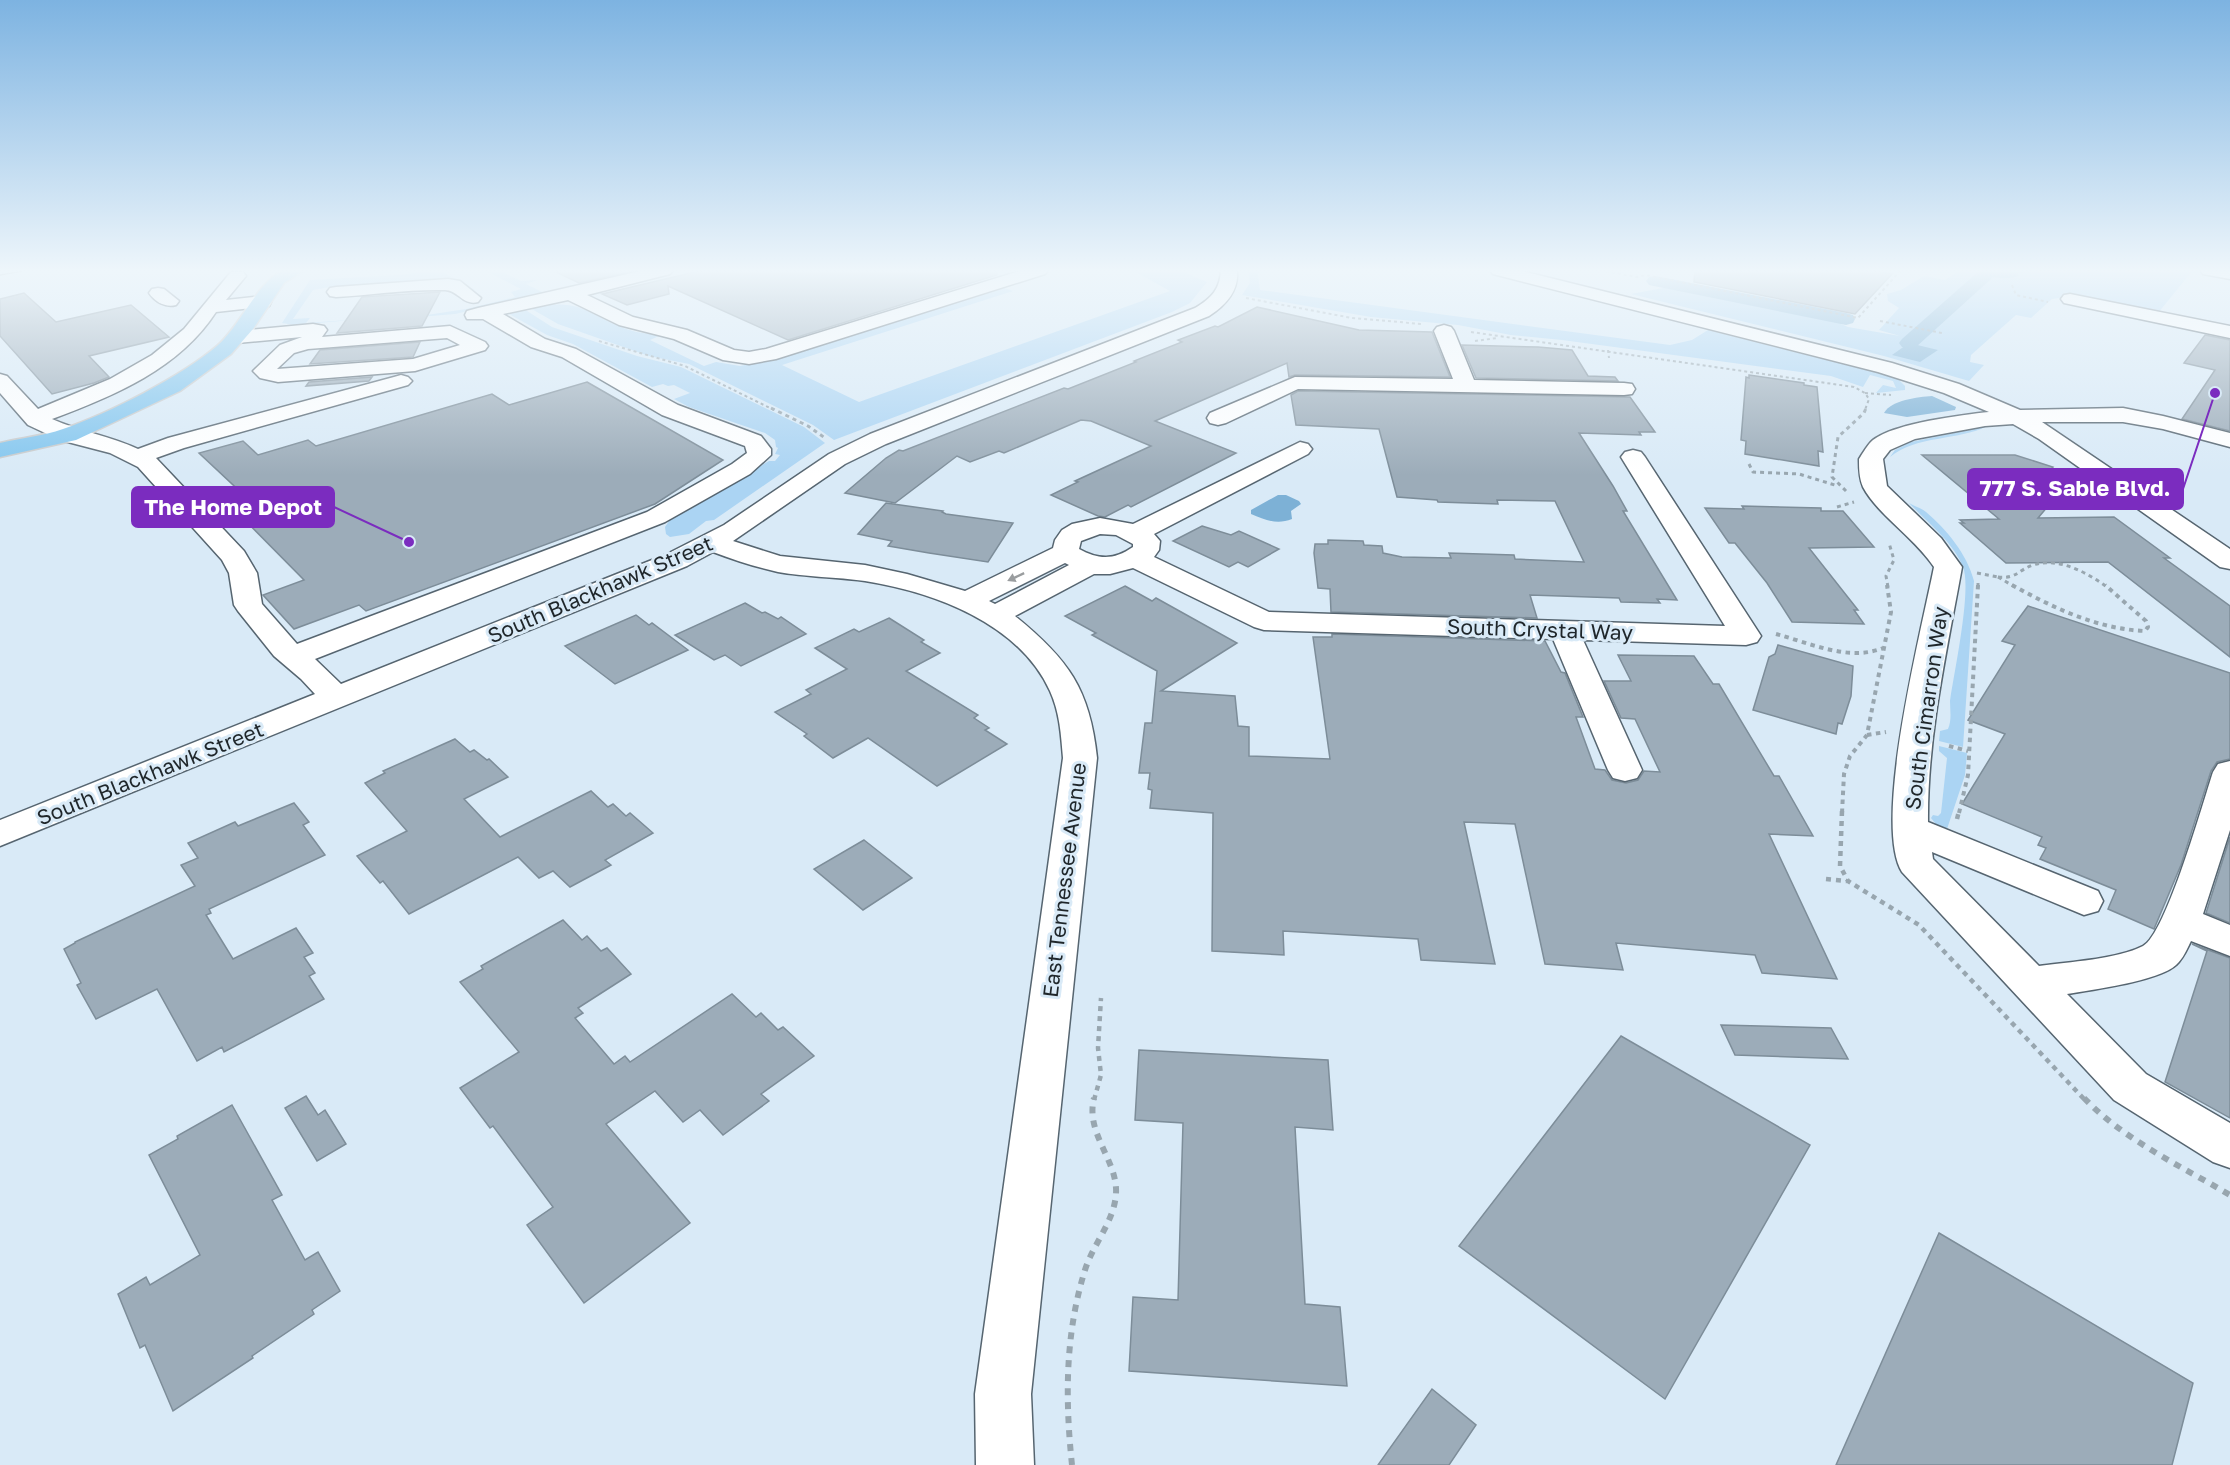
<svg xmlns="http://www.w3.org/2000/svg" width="2230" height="1465" font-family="'Golos Text',sans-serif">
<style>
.green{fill:#abd4f3}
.water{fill:#7db1d6}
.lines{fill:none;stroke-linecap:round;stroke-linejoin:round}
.canal{fill:#7db1d6;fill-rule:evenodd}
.building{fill:#9cacb9;stroke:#7d8d99;stroke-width:1.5}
.minor-casing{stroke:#566570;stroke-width:3}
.major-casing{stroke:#c9cbcc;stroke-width:3}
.path-far4{stroke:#98a6af;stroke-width:2;stroke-dasharray:3 3;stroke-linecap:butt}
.path-far3{stroke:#98a6af;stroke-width:3;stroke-dasharray:4 4;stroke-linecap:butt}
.path-far2{stroke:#98a6af;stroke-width:4;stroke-dasharray:4.5 4.5;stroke-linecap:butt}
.path-far1{stroke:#98a6af;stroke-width:4.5;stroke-dasharray:5 5;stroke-linecap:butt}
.path{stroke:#98a6af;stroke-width:6;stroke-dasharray:7 7;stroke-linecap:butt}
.minor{fill:#fff;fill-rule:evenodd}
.major{fill:#84c6ee;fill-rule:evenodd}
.tram{stroke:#3c4449;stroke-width:1.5}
.oneway{fill:#9a9d9f}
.labels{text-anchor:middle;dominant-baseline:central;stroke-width:6;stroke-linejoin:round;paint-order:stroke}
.street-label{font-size:21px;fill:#1f262a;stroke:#d9eaf7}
.leader{fill:none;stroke:#7b2cbf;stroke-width:2}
.callout-dot{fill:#7b2cbf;stroke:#d9eaf7;stroke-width:2}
.callout{fill:#7b2cbf;stroke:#7b2cbf;stroke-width:2}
.callout-label{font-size:22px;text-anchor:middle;font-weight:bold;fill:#fff}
</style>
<rect width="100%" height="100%" fill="#d9eaf7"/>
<g class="green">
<polygon points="439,270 475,290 471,291 461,284 330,287 313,290 293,319 310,318 306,323 363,319 294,325 282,323 310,280 399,275"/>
<polygon points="484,270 498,270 521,281 537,280 526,284 542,292 559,291 455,314 407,318 466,309 515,297 511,292 521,289"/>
<path d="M1132 270H1179L1207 282 1190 303 1172 312 834 440 813 425 689 364 649 356 558 324 530 308C586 296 587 317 633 331 642 334 651 333 661 335L650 340 704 366 716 362 740 366 771 360 1004 288 1013 291 782 365 859 402 1170 291Z"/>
<polygon points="1248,270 1257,270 1260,290 1670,345 1692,340 1708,330 1897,378 1905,386 1905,390 1876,393 1883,385 1896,388 1893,381 1870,375 1863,387 1831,376 1562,340 1511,335 1458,325 1371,317 1242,295 1250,283"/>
<polygon points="1960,270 2193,270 2158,313 2074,296 2052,299 2031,318 2016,315 1971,355 1970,362 1984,365 1969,381 1884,356 1631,294 1674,286 1841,320 1841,324 1848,327 1900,336 1879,330 1899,308 1888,301 1887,294 1901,290 1924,276 1945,280"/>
<polygon points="524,309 552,327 637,356 681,367 804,427 825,443 714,520 706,521 689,534 670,537 666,534 665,527 671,518 769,461 775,461 780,455 775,454 778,448 776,447 775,440 765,433 689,407 674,399 690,393 674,385 668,386 663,384 652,387 573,344 547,335 509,314"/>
<path d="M1988 426C1957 441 1917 435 1890 457L1895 450 1911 442Z"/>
<path d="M1909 503C1914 506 1921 508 1926 512 1947 530 1967 554 1974 581L1963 747 1939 741 1940 731 1948 729C1952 720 1950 710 1950 701 1954 672 1972 590 1963 567 1954 543 1927 522 1909 503Z"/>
<polygon points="1939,746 1967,753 1965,775 1947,829 1941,830 1931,818 1933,815 1938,816 1941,813 1947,758 1939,751"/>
</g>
<g class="water">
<path d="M1971 270H2022L2029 272 2018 273 2019 276C2005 281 1984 277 1971 270Z"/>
<polygon points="1909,343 1938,350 1920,362 1892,355"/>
<path d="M1932 396 1956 407 1955 410 1907 417 1884 413C1891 400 1918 397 1932 396Z"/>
<path d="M1278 495H1286L1299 501 1301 504 1291 511 1292 519C1277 525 1265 520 1251 514V510Z"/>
</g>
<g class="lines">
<g class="canal">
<polygon points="1985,270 1991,271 1994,275 1991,279 1916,347 1902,347 1899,343 1902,339 1979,271"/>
<polygon points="1655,276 1846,313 1853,315 1855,319 1853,323 1846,325 1649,285 1646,281 1649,277"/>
</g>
</g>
<g class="building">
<polygon points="552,270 637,270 579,283"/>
<polygon points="703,270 997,270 997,275 788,340 668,286 669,294 627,305 602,294"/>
<polygon points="1695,270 1870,270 1892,274 1855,314 1694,282"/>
<polygon points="440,292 422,326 337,333 362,297"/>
<polygon points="24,293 56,322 131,305 169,337 89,356 109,377 94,383 52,394 0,336 0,299"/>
<polygon points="1257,307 1359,330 1432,332 1450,377 1295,375 1289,377 1287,363 1155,421 1236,453 1131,507 1128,505 1105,517 1098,516 1051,495 1078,482 1075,481 1151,446 1091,421 1081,420 1004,453 999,451 970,462 957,456 895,503 845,493 886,458 899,450 903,451 1064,388 1068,389 1136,362 1134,361 1182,342 1178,340 1215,326 1218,327"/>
<polygon points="2205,335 2230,340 2230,431 2182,419 2215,370 2184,363"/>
<polygon points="420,342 413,357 310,364 320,350"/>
<polygon points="1462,345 1538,347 1572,350 1588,376 1615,377 1618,381 1476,378"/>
<polygon points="1749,375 1804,383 1804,385 1817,387 1823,452 1818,451 1819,466 1745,454 1746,441 1741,440 1746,377 1749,378"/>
<polygon points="372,377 369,381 306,386 309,382"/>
<polygon points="587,382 723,460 655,504 366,611 359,605 294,629 263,595 304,580 230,505 248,499 199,453 243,441 258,455 308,440 316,446 492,394 509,405"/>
<polygon points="1298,391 1630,397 1655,432 1639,432 1641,435 1579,433 1613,486 1627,511 1623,511 1677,600 1657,599 1660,603 1621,602 1619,598 1530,595 1537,618 1331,612 1330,589 1318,588 1314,553 1315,544 1328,544 1328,540 1363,541 1364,545 1382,546 1383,553 1402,557 1451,558 1449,553 1514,555 1515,559 1584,562 1555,501 1497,500 1498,504 1438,502 1437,500 1397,497 1379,429 1296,425 1291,395"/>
<polygon points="1922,455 2015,455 2053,467 2047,474 2070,480 2038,518 2114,517 2170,558 2164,558 2230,606 2230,657 2108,562 2006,563 1960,523 1964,523 1960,520 1999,519"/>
<polygon points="886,503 943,511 942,512 946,514 1013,523 988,562 929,553 888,546 892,541 858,534"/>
<polygon points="1742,506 1821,508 1821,511 1843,511 1874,547 1809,548 1858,610 1854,610 1864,624 1792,622 1767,583 1735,543 1729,543 1705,508 1744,509"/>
<polygon points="1202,526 1231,535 1239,531 1279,549 1248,567 1238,562 1229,567 1173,541"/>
<polygon points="1125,586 1152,601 1156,598 1237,643 1161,691 1235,696 1238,726 1249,727 1249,756 1330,759 1313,637 1332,637 1332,634 1545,641 1561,672 1565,673 1583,717 1576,717 1595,769 1605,770 1612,780 1626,783 1638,780 1644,771 1660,772 1635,719 1621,718 1604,681 1631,681 1618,655 1694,656 1713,684 1719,684 1774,776 1779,776 1813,836 1769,834 1837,979 1762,973 1755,955 1616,943 1623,970 1545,964 1515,824 1464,822 1495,964 1421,960 1418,939 1283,931 1284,955 1212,951 1213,813 1150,808 1152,790 1148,789 1150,773 1139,773 1145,723 1152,723 1157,671 1092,635 1096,633 1065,616"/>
<polygon points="745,603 762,613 765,612 778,619 781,617 806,634 741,666 725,655 714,660 675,635"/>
<polygon points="2028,606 2230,673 2230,759 2217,762 2211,771 2181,865 2154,929 2108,909 2116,890 2040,859 2046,848 2038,845 2042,837 1962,804 2005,734 1968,720 2015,645 2002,641"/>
<polygon points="636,615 649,625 652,623 688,650 615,684 565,646"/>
<polygon points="889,618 924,640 921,642 940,653 906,671 978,715 974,718 989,728 985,730 1007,744 937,786 868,738 833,758 804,736 807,734 775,712 811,694 806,690 847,669 815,648 854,629 859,632"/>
<polygon points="1778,645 1853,666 1851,696 1842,724 1838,723 1836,734 1753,710 1769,657 1775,654"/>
<polygon points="455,739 470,752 474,750 487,760 489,759 508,777 464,799 500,837 591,791 608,807 613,804 626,816 630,813 653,833 605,860 611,865 570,887 553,871 539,878 518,857 409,914 383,881 380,883 357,856 407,831 365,783 385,773 383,771"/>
<polygon points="294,803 309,822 303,825 325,855 209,909 211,913 206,915 233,959 296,928 313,953 304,957 315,973 309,976 324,999 224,1052 222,1047 197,1061 157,989 96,1019 77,985 81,983 64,949 75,943 75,942 195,886 181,865 198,858 188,843 235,822 238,826"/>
<polygon points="2230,837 2230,923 2206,913"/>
<polygon points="864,840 912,878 863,910 814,869"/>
<polygon points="563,920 582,940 587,936 601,951 607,948 631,974 578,1008 583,1013 575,1018 614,1064 625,1056 630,1062 732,994 756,1017 761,1013 778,1030 783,1027 814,1056 761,1094 769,1101 723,1135 700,1110 683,1122 655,1091 606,1124 690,1223 584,1303 527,1225 553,1207 493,1126 490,1128 460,1088 519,1052 460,982 483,969 481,966"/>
<polygon points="2192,944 2230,958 2230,1118 2165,1082 2207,951"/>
<polygon points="1721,1025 1831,1028 1848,1059 1735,1055"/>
<polygon points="1621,1036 1810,1145 1665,1399 1459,1246"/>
<polygon points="1139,1050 1328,1060 1333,1130 1295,1127 1305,1304 1340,1307 1347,1386 1129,1371 1133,1297 1178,1300 1183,1123 1135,1120"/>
<polygon points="306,1096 318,1115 325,1110 346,1144 317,1161 285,1108"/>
<polygon points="232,1105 282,1195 272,1200 305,1260 318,1252 340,1291 312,1310 314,1314 252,1356 253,1358 173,1411 145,1345 140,1348 118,1294 146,1277 150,1285 200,1255 149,1155 178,1139 177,1136"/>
<polygon points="1939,1233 2193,1383 2172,1465 1836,1465"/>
<polygon points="1432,1389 1476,1425 1449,1465 1378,1465"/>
</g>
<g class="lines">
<g class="minor-casing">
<g id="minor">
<path d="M645 270H673L670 274 587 295 633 317 687 330 734 350 749 352 766 349 1023 270H1048L1045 274 776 359 749 364 723 360 674 339 619 325 568 300 503 314 545 339 576 349 678 405 761 436 771 449V455L750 474 665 522 315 659 341 684 667 554 724 525 829 454 870 434 1195 308C1212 298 1220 289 1221 270H1237C1239 291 1226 305 1209 316L886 444 845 464 733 541 780 556 865 565 907 574 965 591 1053 548 1055 540 1062 530 1072 524 1100 518 1133 524 1300 442 1308 444 1312 449 1308 454 1154 534 1160 541 1159 550 1154 557 1269 612 1725 626 1621 457 1625 452 1633 450 1641 452 1645 457 1761 636 1757 642 1746 645 1583 640 1642 770 1637 778 1625 781 1613 778 1608 770 1553 639 1264 630 1254 627 1133 568 1110 574H1094L1015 616C1068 659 1090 689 1097 758L1031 1394 1034 1465H976L975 1394 1063 758C1061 735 1060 713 1050 691 1019 623 934 592 865 581 836 577 807 577 778 572 756 567 734 560 713 552L687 566 0 846V820L315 694 301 679 274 656 238 611 234 605 229 573 222 560 138 467 110 453 60 440 28 425 0 393V374L7 376 38 409 110 379 152 355 184 329 231 272H243L246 276 226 300 262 296 269 298 271 302 269 306 216 312C179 369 114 396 52 419 81 432 111 436 138 449L168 438 394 377 401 375 408 377 412 381 408 385 184 448 156 458 244 551 257 573 262 604 297 644 647 512 732 464 747 453 745 446 662 415 562 357 531 347 483 319H467L465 315 467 311 478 308ZM1100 534 1116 535 1133 544V547C1114 560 1099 560 1079 549L1081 541ZM1065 563 1069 565 995 604 989 601Z"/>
<path d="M1490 270H1518L1892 363 1959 384 2020 410 2123 408 2163 416 2230 433V447L2163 429 2123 422H2042L2230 549V569L2220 567 2039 439 2013 424 1985 426 1915 439 1890 450 1883 459 1887 486 1941 538 1962 567C1947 650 1927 738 1928 822L2098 891 2103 901 2098 911 2084 915 1932 852 1933 859 2039 966C2068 962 2118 959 2143 946 2166 934 2203 802 2213 772L2218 764 2230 761V830L2203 914 2230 925V956L2191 941C2187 949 2183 959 2176 965 2159 981 2091 990 2067 994L2146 1074 2230 1123V1168L2213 1162 2114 1100 1902 872C1872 823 1922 628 1934 567 1915 538 1877 514 1863 487 1859 478 1859 468 1859 459 1863 453 1868 444 1873 440 1895 423 1962 415 1989 412L1944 393 1878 372 1493 274Z"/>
<polygon points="2200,270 2230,270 2230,279 2203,274"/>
<path d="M448 279 460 281 481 298 478 302C463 306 458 290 445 290 409 289 372 295 336 297L330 296 327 292 330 288 336 287Z"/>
<path d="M158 288 164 289 179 301 176 305C166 308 155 302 149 293L152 289Z"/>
<polygon points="2070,294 2230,326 2230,338 2064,303 2061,299 2064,295"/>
<path d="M313 324 324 326 327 330 322 337 450 326 485 342 488 346 485 350 415 371 278 382 260 378 253 371 280 345 302 337 237 343 230 341 227 337 230 333 237 331ZM447 338 460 345 413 359 277 369 294 353 308 349Z"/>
<polygon points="1444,325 1451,327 1454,331 1474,380 1624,383 1632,384 1635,389 1632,394 1624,395 1298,389 1226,423 1218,425 1210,423 1207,418 1210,413 1295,377 1453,379 1434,331 1437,327"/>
</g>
</g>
<g class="major-casing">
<path id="major" d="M283 270H304L284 283 253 329 231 354 180 391 76 440 0 457V443C21 438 43 436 63 429 108 414 182 376 217 346 241 325 256 284 283 270Z"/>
</g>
<g class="path-far4">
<polyline points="1600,270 1637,277 1646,275 1858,318 1900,271 1890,270"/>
<polyline points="2012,285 2016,295 2048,302"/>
<polyline points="1246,298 1352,318 1422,324"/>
<polyline points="1880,321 1942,333"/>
<polyline points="1471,332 1854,387 1865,393 1869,399 1865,410"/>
<polyline points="599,341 685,366 774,410"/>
<polyline points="1475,341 1497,338"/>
<polyline points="1608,350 1609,358"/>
<polyline points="1865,393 1891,395"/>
</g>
<g class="path-far3">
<polyline points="771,408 808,426 825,438"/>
<polyline points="1749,464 1753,472 1799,474 1838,486"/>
<polyline points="1846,491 1832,477 1838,437 1864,413 1866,408"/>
<polyline points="1837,507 1854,502"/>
<polyline points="1977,573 1998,577"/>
<path d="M1998 577C2017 579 2018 570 2033 565 2059 557 2086 572 2107 587"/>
<polyline points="1998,577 2015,587"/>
<polyline points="1888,587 1886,576 1894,560 1889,543"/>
<polyline points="1978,587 1978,579"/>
</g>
<g class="path-far2">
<path d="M2012 585C2054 608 2097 629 2145 631L2148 627 2146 621 2105 585"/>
<path d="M1776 634C1810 643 1849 662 1883 648"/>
<polyline points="1867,735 1886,732"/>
<polyline points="1949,746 1968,751"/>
<polyline points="1842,813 1844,774 1850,756 1867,735 1891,612 1887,585"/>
<polyline points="1959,813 1968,775 1978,585"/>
</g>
<g class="path-far1">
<polyline points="1842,811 1840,866 1848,881 1919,925 2085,1100"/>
<polyline points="1957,819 1959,811"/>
<polyline points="1826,879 1847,881"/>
<polyline points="1094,1100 1101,1075 1098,1048 1101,998"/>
</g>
<g class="path">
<path d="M2084 1098C2124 1140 2181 1166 2230 1195"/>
<path d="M1072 1465C1065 1399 1065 1334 1085 1270 1093 1244 1114 1222 1116 1194 1118 1160 1085 1134 1094 1098"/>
</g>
<use href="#minor" class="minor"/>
<use href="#major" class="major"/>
<polyline class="tram" points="0,275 28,270"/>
</g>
<defs><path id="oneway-solid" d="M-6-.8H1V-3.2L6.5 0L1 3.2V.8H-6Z" transform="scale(1.5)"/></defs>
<use class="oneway" href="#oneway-solid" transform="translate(1016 577) rotate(155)"/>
<linearGradient id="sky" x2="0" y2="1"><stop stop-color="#7db3e1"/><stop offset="0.57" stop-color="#eef6fb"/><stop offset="1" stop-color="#eef6fb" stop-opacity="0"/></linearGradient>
<rect width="2230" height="475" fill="url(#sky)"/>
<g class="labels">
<g class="street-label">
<text transform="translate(600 589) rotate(-23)">South Blackhawk Street</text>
<text transform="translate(1540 629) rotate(2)">South Crystal Way</text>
<text transform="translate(1926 708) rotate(-82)">South Cimarron Way</text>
<text transform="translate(150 773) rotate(-22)">South Blackhawk Street</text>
<text transform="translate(1064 880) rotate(-83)">East Tennessee Avenue</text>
</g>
</g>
<path class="leader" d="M2215 393L2183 489M409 542L334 507"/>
<g class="callout-dot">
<circle cx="2215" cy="393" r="6"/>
<circle cx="409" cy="542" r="6"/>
</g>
<g class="callout">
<rect x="1968" y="469" width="215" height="40" rx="6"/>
<rect x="132" y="487" width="202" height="40" rx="6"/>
</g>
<g class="callout-label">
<text x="2075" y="496">777 S. Sable Blvd.</text>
<text x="233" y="515">The Home Depot</text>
</g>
</svg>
